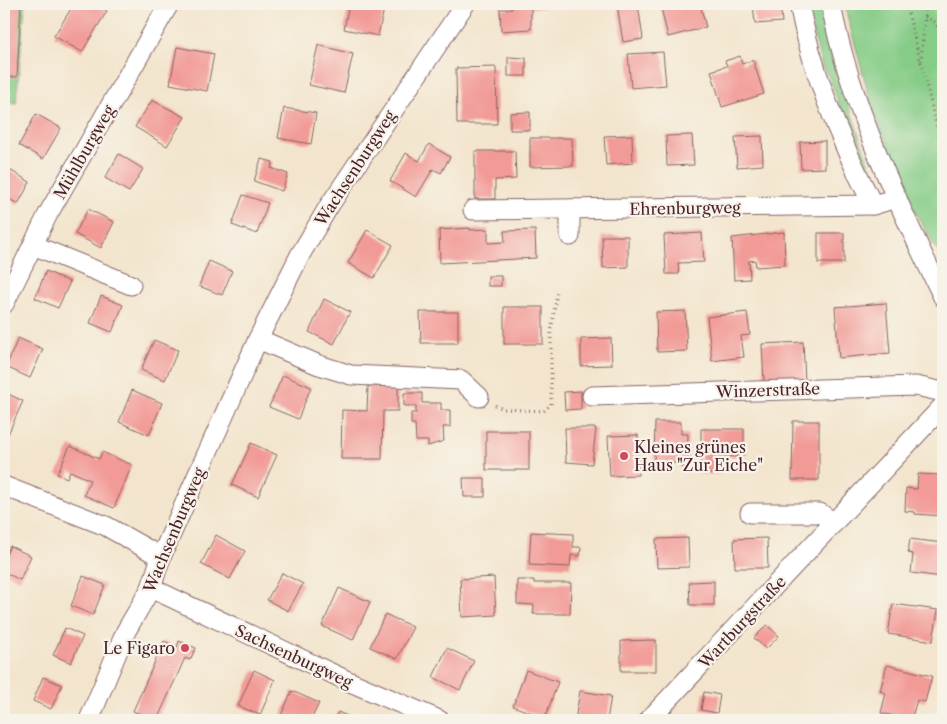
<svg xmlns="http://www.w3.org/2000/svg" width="947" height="724" font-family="'Libre Caslon Text',serif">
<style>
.green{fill:#85cc87;stroke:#687659}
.building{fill:#f29a96}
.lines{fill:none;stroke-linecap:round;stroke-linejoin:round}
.minor-casing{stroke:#856464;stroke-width:21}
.path{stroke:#856464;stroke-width:3;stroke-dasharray:1 4;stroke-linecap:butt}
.minor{stroke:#fff;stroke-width:19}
.poi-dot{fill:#d1495b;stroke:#f7f3e8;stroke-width:2}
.labels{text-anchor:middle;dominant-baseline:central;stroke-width:4.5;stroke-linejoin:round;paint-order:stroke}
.street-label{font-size:16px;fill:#4a1f2b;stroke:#f7f3e8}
.poi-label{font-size:16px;fill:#4a1f2b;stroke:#f7f3e8;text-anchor:start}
</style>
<rect width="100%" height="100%" fill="#f7f3e8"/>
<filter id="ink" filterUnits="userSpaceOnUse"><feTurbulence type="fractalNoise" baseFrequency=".02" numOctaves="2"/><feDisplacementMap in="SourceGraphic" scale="10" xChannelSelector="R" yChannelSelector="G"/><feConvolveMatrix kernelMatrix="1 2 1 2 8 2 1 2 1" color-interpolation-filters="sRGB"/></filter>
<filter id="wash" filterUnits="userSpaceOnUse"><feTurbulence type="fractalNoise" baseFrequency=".0096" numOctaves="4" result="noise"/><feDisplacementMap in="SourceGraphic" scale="20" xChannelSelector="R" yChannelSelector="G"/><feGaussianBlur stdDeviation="1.12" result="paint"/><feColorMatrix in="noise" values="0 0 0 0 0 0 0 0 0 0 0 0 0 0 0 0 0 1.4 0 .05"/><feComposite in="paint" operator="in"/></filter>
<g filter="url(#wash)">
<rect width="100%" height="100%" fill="#f3e5cd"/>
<g class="green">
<polygon points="4,4 25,4 16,103 4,103"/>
<polygon points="806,4 821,4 831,55 877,187 875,188 869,183 829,77 822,67"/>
<polygon points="844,4 943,4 943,261 910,203 872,107"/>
</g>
<g id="blocks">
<g class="building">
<polygon points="4,4 21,4 17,77 4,77"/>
<polygon points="74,4 95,4 107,11 82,52 54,36"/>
<polygon points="349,4 385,4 378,36 344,29"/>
<polygon points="511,4 544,4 544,8 531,8 531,29 501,31 500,9 512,9"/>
<polygon points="617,4 638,4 643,39 623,42"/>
<polygon points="660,4 700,4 706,27 668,37"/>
<polygon points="753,4 780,4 782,22 755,24"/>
<polygon points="318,45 353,54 344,93 309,85"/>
<polygon points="177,47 214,54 207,91 170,84"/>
<polygon points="663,52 666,85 631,88 628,54"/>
<polygon points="740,56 742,64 753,60 764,94 722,107 711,71 727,66 725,61"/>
<polygon points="508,57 526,58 526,76 508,76"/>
<polygon points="496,67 497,124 457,124 456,68"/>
<polygon points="152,100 185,117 167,146 135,127"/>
<polygon points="284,108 316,113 311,144 278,138"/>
<polygon points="530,112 530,130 510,130 510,113"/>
<polygon points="36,114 61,128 43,159 19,145"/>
<polygon points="632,135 633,163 606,165 604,136"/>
<polygon points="692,135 694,165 667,166 666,136"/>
<polygon points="762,136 763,165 737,167 735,137"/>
<polygon points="530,138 572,138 573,166 530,167"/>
<polygon points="825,141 825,168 801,169 800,142"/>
<polygon points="429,144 450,157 441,173 433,169 416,197 390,181 406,153 419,161"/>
<polygon points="475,151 515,151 516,179 495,180 495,199 475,199"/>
<polygon points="119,154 143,169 129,192 105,178"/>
<polygon points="261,159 273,162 271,168 288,174 282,191 254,181"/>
<polygon points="8,169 30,182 18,204 4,196 4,177"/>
<polygon points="243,195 268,203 257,234 232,225"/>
<polygon points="88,209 114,222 101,248 75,234"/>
<polygon points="470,228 470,230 488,229 488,243 505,242 504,231 535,230 536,258 440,263 439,230"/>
<polygon points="367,230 393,245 374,278 348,263"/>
<polygon points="784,232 785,265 756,267 755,260 749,261 750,279 734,280 732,238"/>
<polygon points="702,233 704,262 678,263 679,274 666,274 664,235"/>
<rect x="818" y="233" width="26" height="30"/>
<polygon points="602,236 628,236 628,267 603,268"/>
<polygon points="209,261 232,271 222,295 199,286"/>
<polygon points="46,271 70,282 58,308 35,298"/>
<rect x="488" y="276" width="13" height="10"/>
<polygon points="101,296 123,305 112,332 90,323"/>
<polygon points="324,299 350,312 334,344 309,332"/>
<polygon points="886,303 890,353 839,358 835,307"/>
<rect x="504" y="307" width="39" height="37"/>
<polygon points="685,311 687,351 657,352 656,312"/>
<polygon points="420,312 458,312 458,343 421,343"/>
<polygon points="747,312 750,335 741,336 744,357 712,361 707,317"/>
<polygon points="18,338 43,349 30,378 6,367"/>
<polygon points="611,338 612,365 581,366 581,339"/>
<polygon points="154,340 178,350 165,380 141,370"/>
<polygon points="803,342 805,381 764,383 762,344"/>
<polygon points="283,375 311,387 298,419 269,407"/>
<polygon points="368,386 398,386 398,411 383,411 382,459 341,459 342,410 367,411"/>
<polygon points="132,390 162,403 149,435 119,422"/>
<polygon points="581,391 581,409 565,410 564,392"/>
<polygon points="4,392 23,401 4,443"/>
<polygon points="404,393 422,393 422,403 441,403 441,410 450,410 450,427 443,427 444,441 428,446 428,441 416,441 415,424 411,424 411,413 416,413 416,406 404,406"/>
<polygon points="793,421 819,421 819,480 792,480"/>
<polygon points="655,422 681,422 681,434 688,434 687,467 680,467 680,463 654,463"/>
<polygon points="565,428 596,428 592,464 566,462"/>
<polygon points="701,429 744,429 744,456 721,456 721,474 701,474"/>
<rect x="486" y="431" width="43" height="39"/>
<polygon points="638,435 638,475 610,476 608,436"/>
<polygon points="251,443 277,455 258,497 232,485"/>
<polygon points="70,446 99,459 102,452 132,465 114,508 84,495 90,480 70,471 67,478 57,474"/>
<polygon points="918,474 943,475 943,516 915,514 915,512 905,511 906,488 917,489"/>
<polygon points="463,478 485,478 485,497 464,497"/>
<polygon points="531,532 573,534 573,547 581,547 580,556 571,555 570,567 529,565"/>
<polygon points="216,535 245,551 230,579 201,564"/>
<polygon points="688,538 689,567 657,568 656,539"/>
<polygon points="767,538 768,568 735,568 734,539"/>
<polygon points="910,539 943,543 943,577 911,573 913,554 908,553"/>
<polygon points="10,546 31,556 20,580 4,572 4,559"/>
<polygon points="282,573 303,584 288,611 267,600"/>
<polygon points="83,576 105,585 93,615 71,606"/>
<polygon points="494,577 496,615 462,617 460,579"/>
<polygon points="517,580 534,580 534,583 571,583 570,614 533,614 534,605 517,604"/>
<polygon points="714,581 714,605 690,605 689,582"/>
<polygon points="339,588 370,602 353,640 322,626"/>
<polygon points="893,604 938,610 933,641 888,634"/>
<polygon points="385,614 413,627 397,659 370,647"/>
<polygon points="767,625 779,636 766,649 754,638"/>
<polygon points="65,628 83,636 71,663 53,655"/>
<polygon points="656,640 656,671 621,671 621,641"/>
<polygon points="164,641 177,647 179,641 196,648 190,660 185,658 157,720 153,720 133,711"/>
<polygon points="447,648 474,661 460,690 433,677"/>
<polygon points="887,665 932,676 925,702 917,700 911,720 881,713 886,693 880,691"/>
<polygon points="254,670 275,680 260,715 238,706"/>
<polygon points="526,670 558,682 545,718 513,706"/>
<polygon points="43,677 62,685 51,709 33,701"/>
<polygon points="292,691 319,703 311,720 279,720"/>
<polygon points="580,691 611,696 607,720 575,720"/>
<polygon points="704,692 720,695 717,713 701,710"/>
<polygon points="338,712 357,720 334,720"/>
</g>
</g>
</g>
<g filter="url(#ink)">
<use href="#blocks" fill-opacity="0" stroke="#856464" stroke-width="1"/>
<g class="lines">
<g class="minor-casing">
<g id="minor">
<path d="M799 4C812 72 841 143 873 205"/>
<path d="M831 4C849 103 899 206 943 297"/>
<polyline points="473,210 873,205 897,198"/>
<polyline points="570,236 570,209"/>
<polyline points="33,245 131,285"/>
<polyline points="4,304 48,214 169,4"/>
<polyline points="258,339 319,365 351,375 461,380 479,397"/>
<polyline points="592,396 916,386 943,392"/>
<polyline points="4,486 106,526 161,557"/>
<polyline points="750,513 820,513 834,523"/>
<polyline points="151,588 348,681 439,720"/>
<polyline points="89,720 126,631 151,588 161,557 258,339 300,255 329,206 465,4"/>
<polyline points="649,720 943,406"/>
</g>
</g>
<g class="path">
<polyline points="906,4 943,151"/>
<polyline points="925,17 935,22 943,36"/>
<polyline points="921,61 926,4"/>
<polyline points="941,143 943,136"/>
<polyline points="941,342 943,341"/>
<polyline points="495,405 503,409 544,411 551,404 551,332 557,293"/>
</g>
<use href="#minor" class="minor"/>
</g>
</g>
<g class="poi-dot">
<circle cx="624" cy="456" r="5"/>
<circle cx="185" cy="648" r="5"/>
</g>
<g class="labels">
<g class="street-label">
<text transform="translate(84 152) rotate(-60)">Mühlburgweg</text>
<text transform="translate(355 168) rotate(-57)">Wachsenburgweg</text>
<text transform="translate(685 208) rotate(-1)">Ehrenburgweg</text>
<text transform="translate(768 390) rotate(-2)">Winzerstraße</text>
<text transform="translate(174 530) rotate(-67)">Wachsenburgweg</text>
<text transform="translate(742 622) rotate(-47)">Wartburgstraße</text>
<text transform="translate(294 656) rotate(25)">Sachsenburgweg</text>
</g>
<g class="poi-label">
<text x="634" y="447">Kleines grünes<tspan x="634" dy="18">Haus "Zur Eiche"</tspan></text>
<text x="175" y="648" text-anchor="end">Le Figaro</text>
</g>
</g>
<rect width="947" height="724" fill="none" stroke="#f7f3e8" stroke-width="20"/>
</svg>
